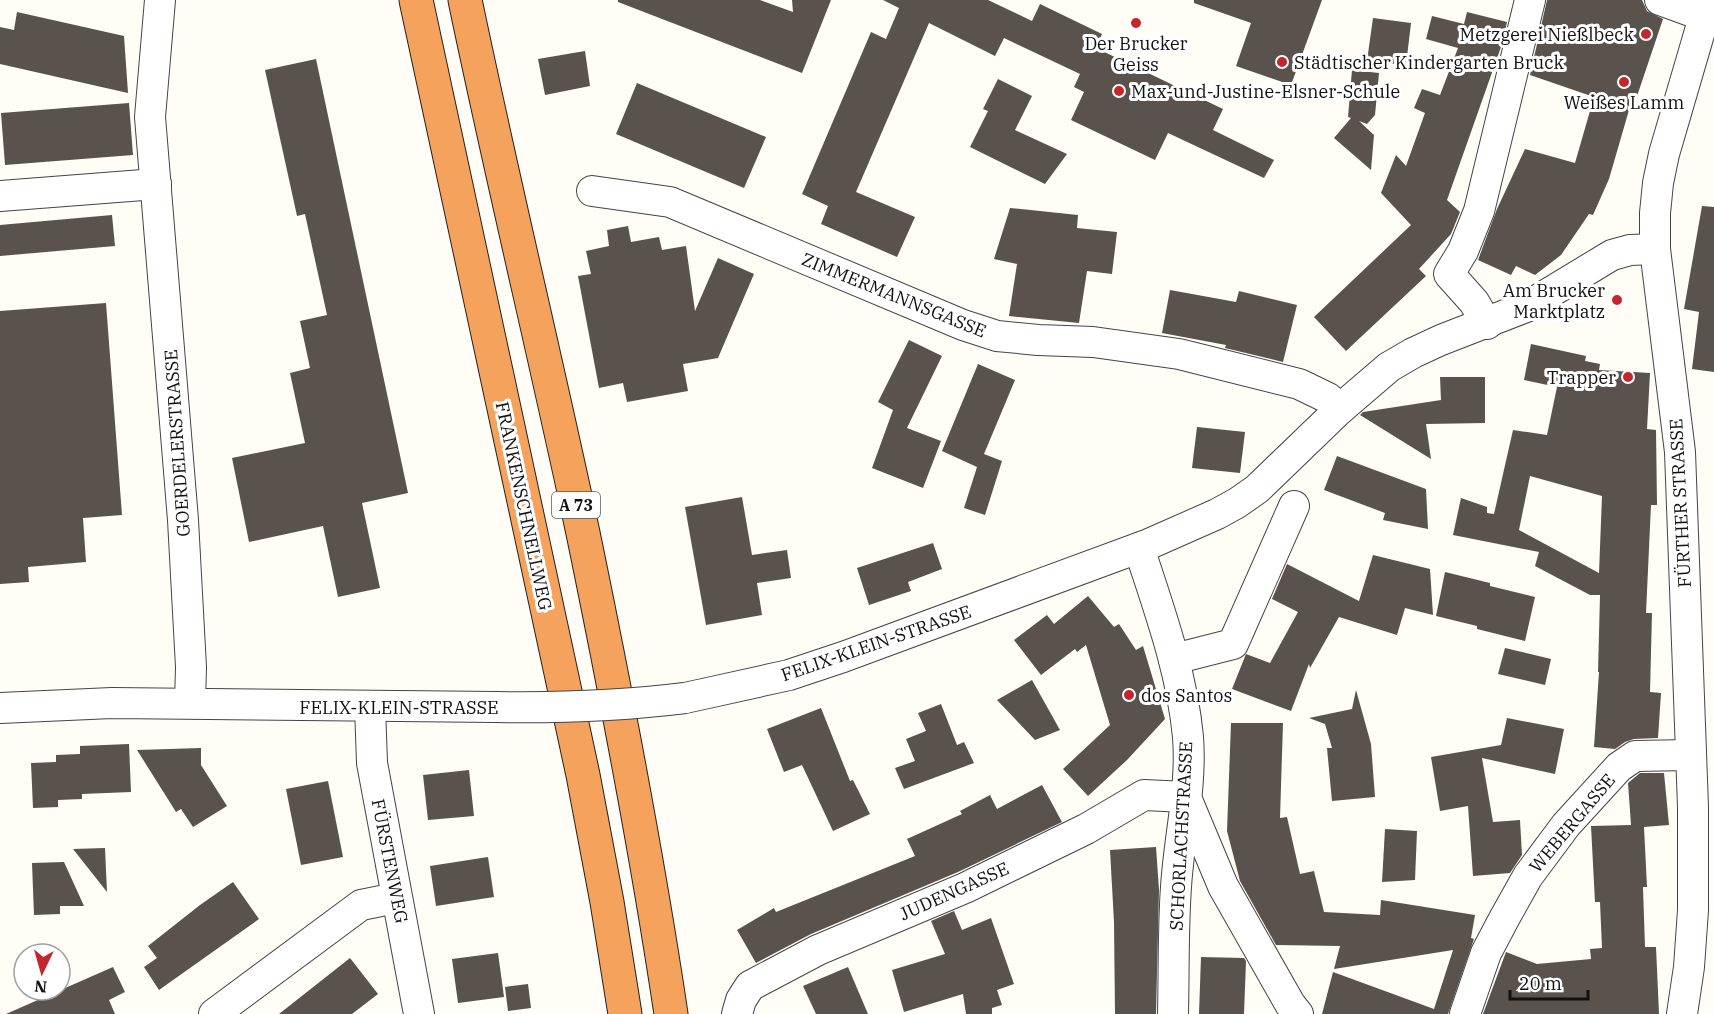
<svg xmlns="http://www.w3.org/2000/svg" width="1714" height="1014" font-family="'IBM Plex Serif',serif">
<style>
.building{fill:#5a524d;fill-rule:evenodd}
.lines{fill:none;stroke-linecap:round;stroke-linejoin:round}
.minor-casing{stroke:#444;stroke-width:32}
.highway-casing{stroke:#222;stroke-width:35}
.minor{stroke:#fff;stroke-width:30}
.highway{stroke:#f5a25d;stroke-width:33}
.minor-bridge-casing{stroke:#444;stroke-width:32;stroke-linecap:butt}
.minor-bridge{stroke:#fff;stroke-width:30}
.poi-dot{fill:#c4262e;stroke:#fff;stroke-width:2}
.labels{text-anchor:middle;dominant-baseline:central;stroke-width:6;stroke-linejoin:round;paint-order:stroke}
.shield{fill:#fff;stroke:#585858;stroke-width:1.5}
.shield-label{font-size:16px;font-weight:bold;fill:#111}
.poi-label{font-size:18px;fill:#111;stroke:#fff;text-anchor:end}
.street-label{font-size:18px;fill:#111;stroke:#fff}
</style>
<rect width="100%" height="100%" fill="#fffdf5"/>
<g class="building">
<polygon points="618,0 760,0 793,12 792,0 831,0 802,73 618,2"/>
<polygon points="883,0 988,0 1032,21 1040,4 1102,34 1096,48 1223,109 1213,130 1274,160 1264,178 1168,133 1155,160 1071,120 1084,92 1074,87 1080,74 1004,38 995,56 929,23 856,192 915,217 897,257 821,224 828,206 802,194 871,32 886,39 899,8"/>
<polygon points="1194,0 1322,0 1291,85 1236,66 1251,23 1194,3"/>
<polygon points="1547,0 1642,0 1647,11 1663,19 1632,111 1629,110 1609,179 1593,215 1589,214 1561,255 1535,275 1516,266 1511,275 1478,260 1497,209 1525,149 1575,163 1594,97 1530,75"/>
<polygon points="17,12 124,36 128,93 0,64 0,27 14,30"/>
<polygon points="1467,12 1507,22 1501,47 1447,200 1460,212 1451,234 1419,269 1426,276 1346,351 1314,317 1411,225 1381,193 1396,155 1406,166 1425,113 1414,108 1422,89 1440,95 1458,48 1426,39 1432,16 1464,24"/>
<polygon points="1373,18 1411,23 1406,65 1367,61"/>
<polygon points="585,51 590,86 545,95 538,59"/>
<polygon points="316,59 408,493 362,503 380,588 338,597 323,526 249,542 232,458 305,443 290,373 310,368 300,321 327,315 305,214 297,216 265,70"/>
<polygon points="1352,70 1379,73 1375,115 1367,124 1359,121 1374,135 1371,170 1334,138 1351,118 1348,117"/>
<polygon points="998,79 1032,96 1015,130 1067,154 1045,184 970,147 988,111 983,109"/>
<polygon points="637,83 766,137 744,188 616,134"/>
<polygon points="129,103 133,155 5,165 1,113"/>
<polygon points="1702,206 1714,207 1714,372 1692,369 1699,312 1684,309"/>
<polygon points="1010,208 1078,215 1077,228 1117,232 1112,274 1087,271 1079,323 1009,316 1017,264 994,259"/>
<polygon points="112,215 115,246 0,256 0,225"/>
<polygon points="628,226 631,242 659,237 662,250 686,246 695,311 718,258 754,274 718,358 683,364 688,391 627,402 623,383 599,388 578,276 591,274 586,251 609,246 607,230"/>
<polygon points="1170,290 1236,302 1239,291 1297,305 1283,362 1225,348 1226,345 1162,333"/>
<polygon points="106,303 122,515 83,518 86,562 28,567 29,582 0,584 0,311"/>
<polygon points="909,340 942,356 907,428 941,441 923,488 872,468 893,410 878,402"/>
<path d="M1531 344 1586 356 1585 361 1600 364 1599 370 1650 373 1647 429 1656 430 1657 505H1651L1646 613H1652L1650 692 1661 693 1658 738 1634 739 1625 742 1615 749 1594 747 1599 672H1598L1600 595H1590L1535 566 1539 552 1453 535 1461 498 1487 507V513L1494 514 1513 430 1547 435 1557 387 1524 380ZM1530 476 1602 496 1599 573 1519 530Z"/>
<polygon points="978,364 1015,380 984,454 1002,461 985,515 964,508 977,467 942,451"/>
<polygon points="1440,377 1485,377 1485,423 1426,424 1431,459 1360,415 1363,412 1441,400"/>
<polygon points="1197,427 1245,432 1240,473 1192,468"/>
<polygon points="1337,456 1426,489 1428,529 1383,520 1385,513 1324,490"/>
<polygon points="742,497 752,555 787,550 791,578 757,583 762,615 706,625 685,507"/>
<polygon points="933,543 942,569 908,582 911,591 869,605 857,568"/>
<polygon points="1373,555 1430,569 1433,615 1405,608 1397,635 1339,617 1310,668 1309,664 1291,711 1232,689 1246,654 1270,663 1298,612 1272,599 1287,564 1359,601"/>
<polygon points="1445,572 1490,583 1490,586 1535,597 1525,641 1477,629 1477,626 1436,616"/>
<polygon points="1088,596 1114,627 1119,624 1136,650 1143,646 1165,719 1127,760 1088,796 1063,769 1110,725 1086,645 1077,652 1075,649 1041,675 1014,640 1047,615 1054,624"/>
<polygon points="1505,648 1551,659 1545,685 1498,674"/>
<polygon points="1032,680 1060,730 1035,740 997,700"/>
<polygon points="1356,690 1371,744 1375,797 1332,801 1327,748 1332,748 1325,724 1309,718 1352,709"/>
<polygon points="941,704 957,745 964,742 974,763 904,789 895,768 915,761 906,739 926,731 918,713"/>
<polygon points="821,708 850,781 853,780 870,814 833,831 802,765 784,772 767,729"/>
<polygon points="1507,718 1564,729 1555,774 1482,758 1493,822 1520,820 1522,855 1510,873 1473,876 1468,806 1440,811 1431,757 1501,745"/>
<polygon points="1231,723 1283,723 1280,818 1287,817 1300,874 1314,871 1324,912 1380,915 1381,900 1475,915 1471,938 1474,939 1448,1014 1322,1014 1333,972 1434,1009 1453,950 1334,969 1340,946 1276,945 1240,881 1227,831"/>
<polygon points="129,744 131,792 82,794 82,799 58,800 58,807 33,808 31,763 56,762 56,755 80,754 80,746"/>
<polygon points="201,748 201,765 227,806 193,827 181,809 176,812 137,750"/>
<polygon points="469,770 474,816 428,820 423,775"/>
<polygon points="1640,773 1664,773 1669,825 1644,827 1647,887 1643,887 1645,947 1656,947 1659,1014 1483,1014 1506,952 1537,964 1591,959 1590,949 1602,948 1600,902 1595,902 1591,826 1631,825 1628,783"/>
<polygon points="328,781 343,857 301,865 286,789"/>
<polygon points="1042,785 1062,822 958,872 811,934 756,963 737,930 774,908 776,912 915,856 907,839 962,814 960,811 990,795 997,809"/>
<polygon points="1385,829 1417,831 1415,880 1382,882"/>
<polygon points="1156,847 1159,890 1156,1014 1115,1014 1114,922 1110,850"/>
<polygon points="105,848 107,892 73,849"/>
<polygon points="488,857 494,897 436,906 430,866"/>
<polygon points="64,862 84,906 60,906 60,914 34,915 32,863"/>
<polygon points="233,882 259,919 159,990 144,967 157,958 148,946 200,905"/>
<polygon points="954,911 962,930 991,918 1014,984 997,990 1002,1005 992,1008 992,1014 966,1014 963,994 904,1012 892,970 945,954 931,921"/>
<polygon points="498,953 504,997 458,1003 452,959"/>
<polygon points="1201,957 1244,958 1246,961 1244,1014 1199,1014"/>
<polygon points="350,958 378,994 352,1014 279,1014"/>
<polygon points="113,967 125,992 109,1000 115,1014 6,1014"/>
<polygon points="848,967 868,1014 816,1014 803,986"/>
<polygon points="528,984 531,1008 508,1011 505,987"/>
</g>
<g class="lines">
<g class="minor-casing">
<g id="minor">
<polyline points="160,0 150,117 183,520 191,667 190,703"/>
<polyline points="1660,0 1704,16"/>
<polyline points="592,191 670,202 963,325 997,336 1038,340 1093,342 1179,354 1299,384 1328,398 1340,409"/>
<polyline points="0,196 156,184"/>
<polyline points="1487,324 1474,302 1449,274 1463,251 1479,211 1530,0"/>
<path d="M1139 548C1159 609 1182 672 1188 737 1192 787 1179 837 1176 887 1173 929 1174 972 1173 1014"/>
<polyline points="1174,659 1233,644 1294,506"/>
<polyline points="685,698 789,675 843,657 1149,544 1217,514 1237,503 1257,489 1340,409 1389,367 1413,353 1441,340 1526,307 1612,255 1630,250 1655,249"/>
<polyline points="370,706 372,763 419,1014"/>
<polyline points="0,708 112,703 495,707"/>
<polyline points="1187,800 1223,886 1290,1004 1298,1014"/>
<polyline points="214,1014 361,905 396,898"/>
<polyline points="737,1014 741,1000 750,986 818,950 965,888 1086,829 1144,795 1186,797"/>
<polyline points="1465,1014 1486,953 1505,917 1528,876 1566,825 1619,767 1635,756 1691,755"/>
<polyline points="1682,1014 1689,967 1693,910 1693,807 1680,452 1655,249 1655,213 1658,183 1664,154 1709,0"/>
</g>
</g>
<g class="highway-casing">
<g id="highway">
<polyline points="416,0 583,775 607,902 625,1014"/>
<path d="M465 0C502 178 545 355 583 533 616 693 647 853 671 1014"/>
</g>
</g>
<use href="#minor" class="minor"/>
<use href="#highway" class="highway"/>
<g class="minor-bridge-casing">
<path id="minor-bridge" d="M495 707C559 708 621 706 685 698"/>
</g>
<use href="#minor-bridge" class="minor-bridge"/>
</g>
<g class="poi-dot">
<circle cx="1136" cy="23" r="6"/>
<circle cx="1646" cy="34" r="6"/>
<circle cx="1282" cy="62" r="6"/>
<circle cx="1624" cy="82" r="6"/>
<circle cx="1119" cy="91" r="6"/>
<circle cx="1617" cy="300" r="6"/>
<circle cx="1628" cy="377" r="6"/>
<circle cx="1129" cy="695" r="6"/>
</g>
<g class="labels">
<rect class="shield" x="552" y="492" width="48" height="26" rx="4.5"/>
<g class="shield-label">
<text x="576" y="505">A 73</text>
</g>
<g class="poi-label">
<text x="1634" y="34">Metzgerei Nießlbeck</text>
<text x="1136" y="43" text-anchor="middle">Der Brucker<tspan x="1136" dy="21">Geiss</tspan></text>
<text x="1294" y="62" text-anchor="start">Städtischer Kindergarten Bruck</text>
<text x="1131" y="91" text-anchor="start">Max-und-Justine-Elsner-Schule</text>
<text x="1624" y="102" text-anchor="middle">Weißes Lamm</text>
<text x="1605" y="290">Am Brucker<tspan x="1605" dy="21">Marktplatz</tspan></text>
<text x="1616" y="377">Trapper</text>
<text x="1141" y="695" text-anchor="start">dos Santos</text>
</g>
<g class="street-label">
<text transform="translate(894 295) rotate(22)">ZIMMERMANNSGASSE</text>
<text transform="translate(177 443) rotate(-94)">GOERDELERSTRASSE</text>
<text transform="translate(1680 503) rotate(-93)">FÜRTHER STRASSE</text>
<text transform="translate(524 506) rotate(78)">FRANKENSCHNELLWEG</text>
<text transform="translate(876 643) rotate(-19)">FELIX-KLEIN-STRASSE</text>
<text x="399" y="707">FELIX-KLEIN-STRASSE</text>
<text transform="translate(1572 823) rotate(-50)">WEBERGASSE</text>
<text transform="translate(1181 836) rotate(-87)">SCHORLACHSTRASSE</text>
<text transform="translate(390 861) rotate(79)">FÜRSTENWEG</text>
<text transform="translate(954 891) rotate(-24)">JUDENGASSE</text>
</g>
</g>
<g transform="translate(42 972) rotate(185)"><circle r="28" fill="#ffffff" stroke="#a0a0a0" stroke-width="1.5"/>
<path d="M0-4.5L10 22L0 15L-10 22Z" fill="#c4262e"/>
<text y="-9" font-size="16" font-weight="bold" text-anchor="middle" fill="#111111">N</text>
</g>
<path d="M1510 990v9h78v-9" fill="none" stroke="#111111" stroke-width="3"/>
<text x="1519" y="990" font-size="18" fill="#111111" stroke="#ffffff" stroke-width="4.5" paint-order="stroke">20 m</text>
</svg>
